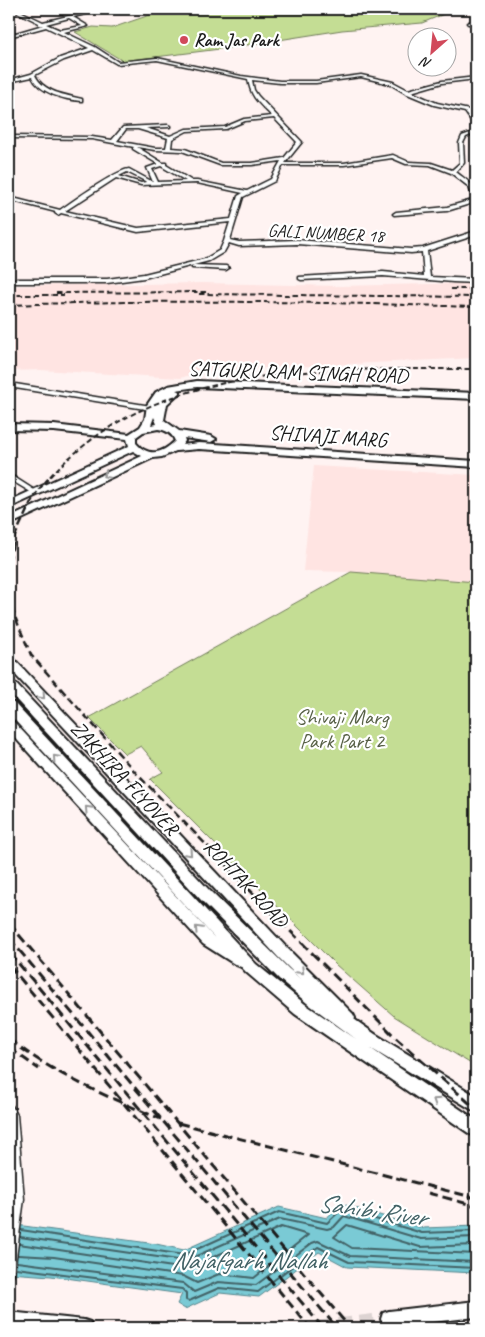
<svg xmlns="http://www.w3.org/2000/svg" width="485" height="1337" font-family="Caveat,sans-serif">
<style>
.built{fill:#ffe4e2}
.green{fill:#c4dd94;stroke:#707c58}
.water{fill:#7acad5;stroke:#54848b}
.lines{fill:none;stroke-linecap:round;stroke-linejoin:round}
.shore{stroke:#426266;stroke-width:2}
.secondary-tunnel{stroke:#ddd3d2;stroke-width:14;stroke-dasharray:14 8;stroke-linecap:butt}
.street-casing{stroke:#1c1c1c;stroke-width:3}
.secondary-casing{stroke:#1c1c1c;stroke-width:4}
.primary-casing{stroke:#1c1c1c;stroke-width:4}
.street{fill:#fff;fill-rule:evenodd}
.secondary{fill:#fff;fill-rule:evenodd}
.primary{fill:#fff;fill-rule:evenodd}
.rail-far2{stroke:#1c1c1c;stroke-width:2;stroke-dasharray:5.5 3;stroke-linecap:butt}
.rail-far1{stroke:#1c1c1c;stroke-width:2.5;stroke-dasharray:8 4;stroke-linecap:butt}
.rail{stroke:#1c1c1c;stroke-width:3;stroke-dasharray:10 5;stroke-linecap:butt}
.oneway{stroke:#999}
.poi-dot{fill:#d1495b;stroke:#fff;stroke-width:2}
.labels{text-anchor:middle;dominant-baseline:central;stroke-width:4.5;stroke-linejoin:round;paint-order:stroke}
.far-poi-label{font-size:18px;font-weight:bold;fill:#1c1c1c;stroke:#fff;text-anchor:start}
.far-street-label{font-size:18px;fill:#1c1c1c;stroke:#fff}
.street-label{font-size:21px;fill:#1c1c1c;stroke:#fff}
.park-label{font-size:21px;fill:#576046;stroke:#fff}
.near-water-label{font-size:26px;font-style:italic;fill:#426266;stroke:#fff}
</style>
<rect width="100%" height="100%" fill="#fff3f2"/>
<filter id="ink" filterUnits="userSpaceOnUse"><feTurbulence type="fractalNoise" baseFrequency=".02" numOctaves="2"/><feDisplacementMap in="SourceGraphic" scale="10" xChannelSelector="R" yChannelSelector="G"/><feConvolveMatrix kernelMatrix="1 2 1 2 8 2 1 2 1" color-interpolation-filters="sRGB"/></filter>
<g filter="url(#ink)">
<g class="built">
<polygon points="203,283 339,286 476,283 476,358 205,371 180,378 40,370 9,371 9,286"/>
<polygon points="314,466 476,475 476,582 351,572 303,571"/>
</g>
<g class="green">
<polygon points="167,9 434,9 444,14 422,23 342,30 228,48 123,61 75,32 93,27 112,28"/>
<polygon points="351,572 476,582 476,1067 394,1016 336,965 150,779 163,772 141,746 125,754 89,718"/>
</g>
<polygon class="water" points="339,1203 423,1228 476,1226 476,1273 347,1267 319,1252 259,1297 220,1293 185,1309 177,1304 182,1294 51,1276 9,1273 9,1224 156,1244 184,1250 279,1207 327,1218"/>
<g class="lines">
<g class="shore">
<polyline points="21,1230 184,1255 279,1212 327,1223 342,1209 422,1233 476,1231"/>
<polyline points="20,1237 185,1261 280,1219 327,1229 334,1227 344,1216 421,1239 476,1237"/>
<polyline points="476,1245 420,1247 347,1225 334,1237 352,1248 476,1254"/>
<polyline points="18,1255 54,1257 183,1276 197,1283 219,1274 254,1278 308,1235 281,1227 186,1269 19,1244"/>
<polyline points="17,1262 183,1283 194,1292 218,1282 256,1285 312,1243 318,1241 350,1256 476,1262"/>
<polyline points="16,1268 182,1289 186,1293 186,1300 189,1301 219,1288 258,1292 318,1247 349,1262 476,1268"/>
</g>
<polyline class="secondary-tunnel" points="316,1328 389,1319"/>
<g class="street-casing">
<g id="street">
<path d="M11 9H16L43 22 97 9H103L102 10 73 17 88 26 64 32 95 47 118 62 157 58 241 76 280 81H316L361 75 393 82 408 90 442 81 476 77V79L442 83 411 92 437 103 469 110 476 121V125H474L465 112 434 105 405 93 390 84 361 77 316 83H280L252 80 254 90 258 96 302 142 285 163H344L393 155 409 162 431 163 452 170 460 163 459 143 462 136 476 131V133L466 137 463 143 464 163 456 172C470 183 476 184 476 202L447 211 394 215 393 214 396 212 447 207 476 199 473 198 469 187 451 173 430 165 406 164 392 158 344 165H283L275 181 243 197 230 240 239 242 297 240 411 249 423 248 476 231V235L427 251 430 277 476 279V283L453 282 383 276 301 280 299 279V277L383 272 424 276 422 252 411 253 297 244 239 246 229 243 224 252 209 261 144 278 107 283H9V279H107L144 274 205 259 220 250 224 241 230 222 138 232 61 213 58 215 55 213 56 212 9 200V197L60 210C73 201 116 170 129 169L153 182 147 168 158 164 133 149V148L134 147 92 139 9 138V136L92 137 112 140 123 127 168 125 170 126V127L146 128 170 136 186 129 225 127 244 119 272 116C259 103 251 98 248 79L157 60 117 64 93 50 64 60 35 75C43 92 65 95 82 99V101C65 100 39 93 32 77L9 82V80L31 74 60 58 89 48 46 27 9 37V35L43 25H39V23ZM69 18 82 26 60 30 46 24ZM274 118 297 142 284 158 252 163H221L185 149 171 148 172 139 187 131 226 129 245 121ZM126 129H138L168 138 166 148H155L117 141ZM137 147 155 150 182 151 220 165H252L281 161 271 179 247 191 197 181H192L166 165V163H163ZM161 166 186 181 158 182 152 169ZM127 172 145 181 146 182 141 183 119 176ZM116 178 141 185 197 183 243 193 238 196 231 219 138 228 65 211Z"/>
<polygon points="469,22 476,22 476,24 468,24 467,23"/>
<polygon points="194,265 226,266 229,268 226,270 192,268 192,266"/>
<polygon points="9,383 151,406 154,408 151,410 9,387"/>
<polygon points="9,474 11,475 39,493 38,494 34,494 9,479"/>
<polygon points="9,1105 12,1106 17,1115 24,1199 14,1272 13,1276 9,1277 9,1236 14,1199 9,1136"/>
</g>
</g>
<g class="secondary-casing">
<g id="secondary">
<path d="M197 381 476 393V399L197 387 176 390 180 392 167 404 164 420 179 431 211 436 216 439 211 442 184 438 185 441 182 445 199 443 476 461V467L199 449 176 451 162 457 153 458 9 525V518L142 456 133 451 9 508V501L129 446 127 439 54 431 9 430V424L54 425 129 434 140 427 145 419 147 405 156 392 168 386ZM154 417 157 424 151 425ZM158 429C166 430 172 433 175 441 163 453 149 458 136 443V437L143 432Z"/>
<polygon points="9,657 13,658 288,949 353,1014 355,1018 353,1022 348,1024 343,1022 278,957 9,668"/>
<polygon points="9,720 13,721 213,936 246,957 248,961 246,965 241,967 236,965 203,944 9,731"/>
<polygon points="476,1301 476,1317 389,1327 383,1325 381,1319 383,1313 389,1311"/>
<polygon points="9,1312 84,1320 90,1322 92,1328 9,1328"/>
</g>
</g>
<g class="primary-casing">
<polygon id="primary" points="9,680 13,681 211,892 289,969 317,993 375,1034 476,1096 476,1112 370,1048 476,1120 476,1136 470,1134 295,1014 246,972 9,714 9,702 14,703 256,964 305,1004 356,1039 307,1003 279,979 201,900 9,692"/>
</g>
<use href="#street" class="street"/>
<use href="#secondary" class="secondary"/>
<use href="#primary" class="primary"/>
<g class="rail-far2">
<polyline points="451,289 476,289"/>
<polyline points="56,293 206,292"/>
<polyline points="199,294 476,297"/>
<polyline points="9,295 64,295"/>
<path d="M9 305C165 299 320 302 476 307"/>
<path d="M30 504C42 483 57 468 75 453 183 359 341 370 476 369"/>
</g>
<g class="rail-far1">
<polyline points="9,562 15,536 31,502"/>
<polyline points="9,595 15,617 31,655 137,774 229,868"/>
</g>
<g class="rail">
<polyline points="227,867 397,1039 476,1109"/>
<polyline points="9,923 350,1328"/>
<polyline points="9,938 337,1328"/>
<polyline points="9,952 323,1328"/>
<polyline points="9,965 310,1328"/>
<path d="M9 1039C55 1075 107 1097 161 1119"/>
<polyline points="9,1048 39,1069"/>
<polyline points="178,1123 476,1198"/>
<polyline points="428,1193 476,1206"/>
</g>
</g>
<defs><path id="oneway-chevron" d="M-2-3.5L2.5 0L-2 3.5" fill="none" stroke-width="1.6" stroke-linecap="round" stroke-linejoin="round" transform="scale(1.25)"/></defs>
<g class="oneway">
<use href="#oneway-chevron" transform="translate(106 475) rotate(154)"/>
<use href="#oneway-chevron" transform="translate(42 696) rotate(47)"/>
<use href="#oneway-chevron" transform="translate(56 758) rotate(-132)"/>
<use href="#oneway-chevron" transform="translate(88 809) rotate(-133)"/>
<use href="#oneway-chevron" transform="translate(189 853) rotate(47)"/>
<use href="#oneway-chevron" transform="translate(198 929) rotate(-133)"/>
<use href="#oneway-chevron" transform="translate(301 971) rotate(45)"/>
<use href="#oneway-chevron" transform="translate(436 1101) rotate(-147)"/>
</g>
</g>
<circle class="poi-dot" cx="184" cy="40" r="5"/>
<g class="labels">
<g class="far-poi-label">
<text x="194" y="40">Ram Jas Park</text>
</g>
<g class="far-street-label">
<text transform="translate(326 233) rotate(3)">GALI NUMBER 18</text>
</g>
<g class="street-label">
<text transform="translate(298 372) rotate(2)">SATGURU RAM SINGH ROAD</text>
<text transform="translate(328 436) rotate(4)">SHIVAJI MARG</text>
<text transform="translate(125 778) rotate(47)">ZAKHIRA FLYOVER</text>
<text transform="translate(246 883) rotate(47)">ROHTAK ROAD</text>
</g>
<g class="park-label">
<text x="342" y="717">Shivaji Marg<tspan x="342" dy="24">Park Part 2</tspan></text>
</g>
<g class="near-water-label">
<text transform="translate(372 1210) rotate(8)">Sahibi River</text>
<text x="249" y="1260">Najafgarh Nallah</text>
</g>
</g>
<rect width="485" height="1337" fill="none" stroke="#fff" stroke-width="30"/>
<rect x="15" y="15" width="455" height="1307" fill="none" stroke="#1c1c1c" stroke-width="2" filter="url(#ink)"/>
<g transform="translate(432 52) rotate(207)"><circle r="24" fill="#ffffff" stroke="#a4a4a4"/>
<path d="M0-4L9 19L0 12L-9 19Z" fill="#d1495b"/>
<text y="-8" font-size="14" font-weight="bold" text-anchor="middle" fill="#1c1c1c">N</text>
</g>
</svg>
